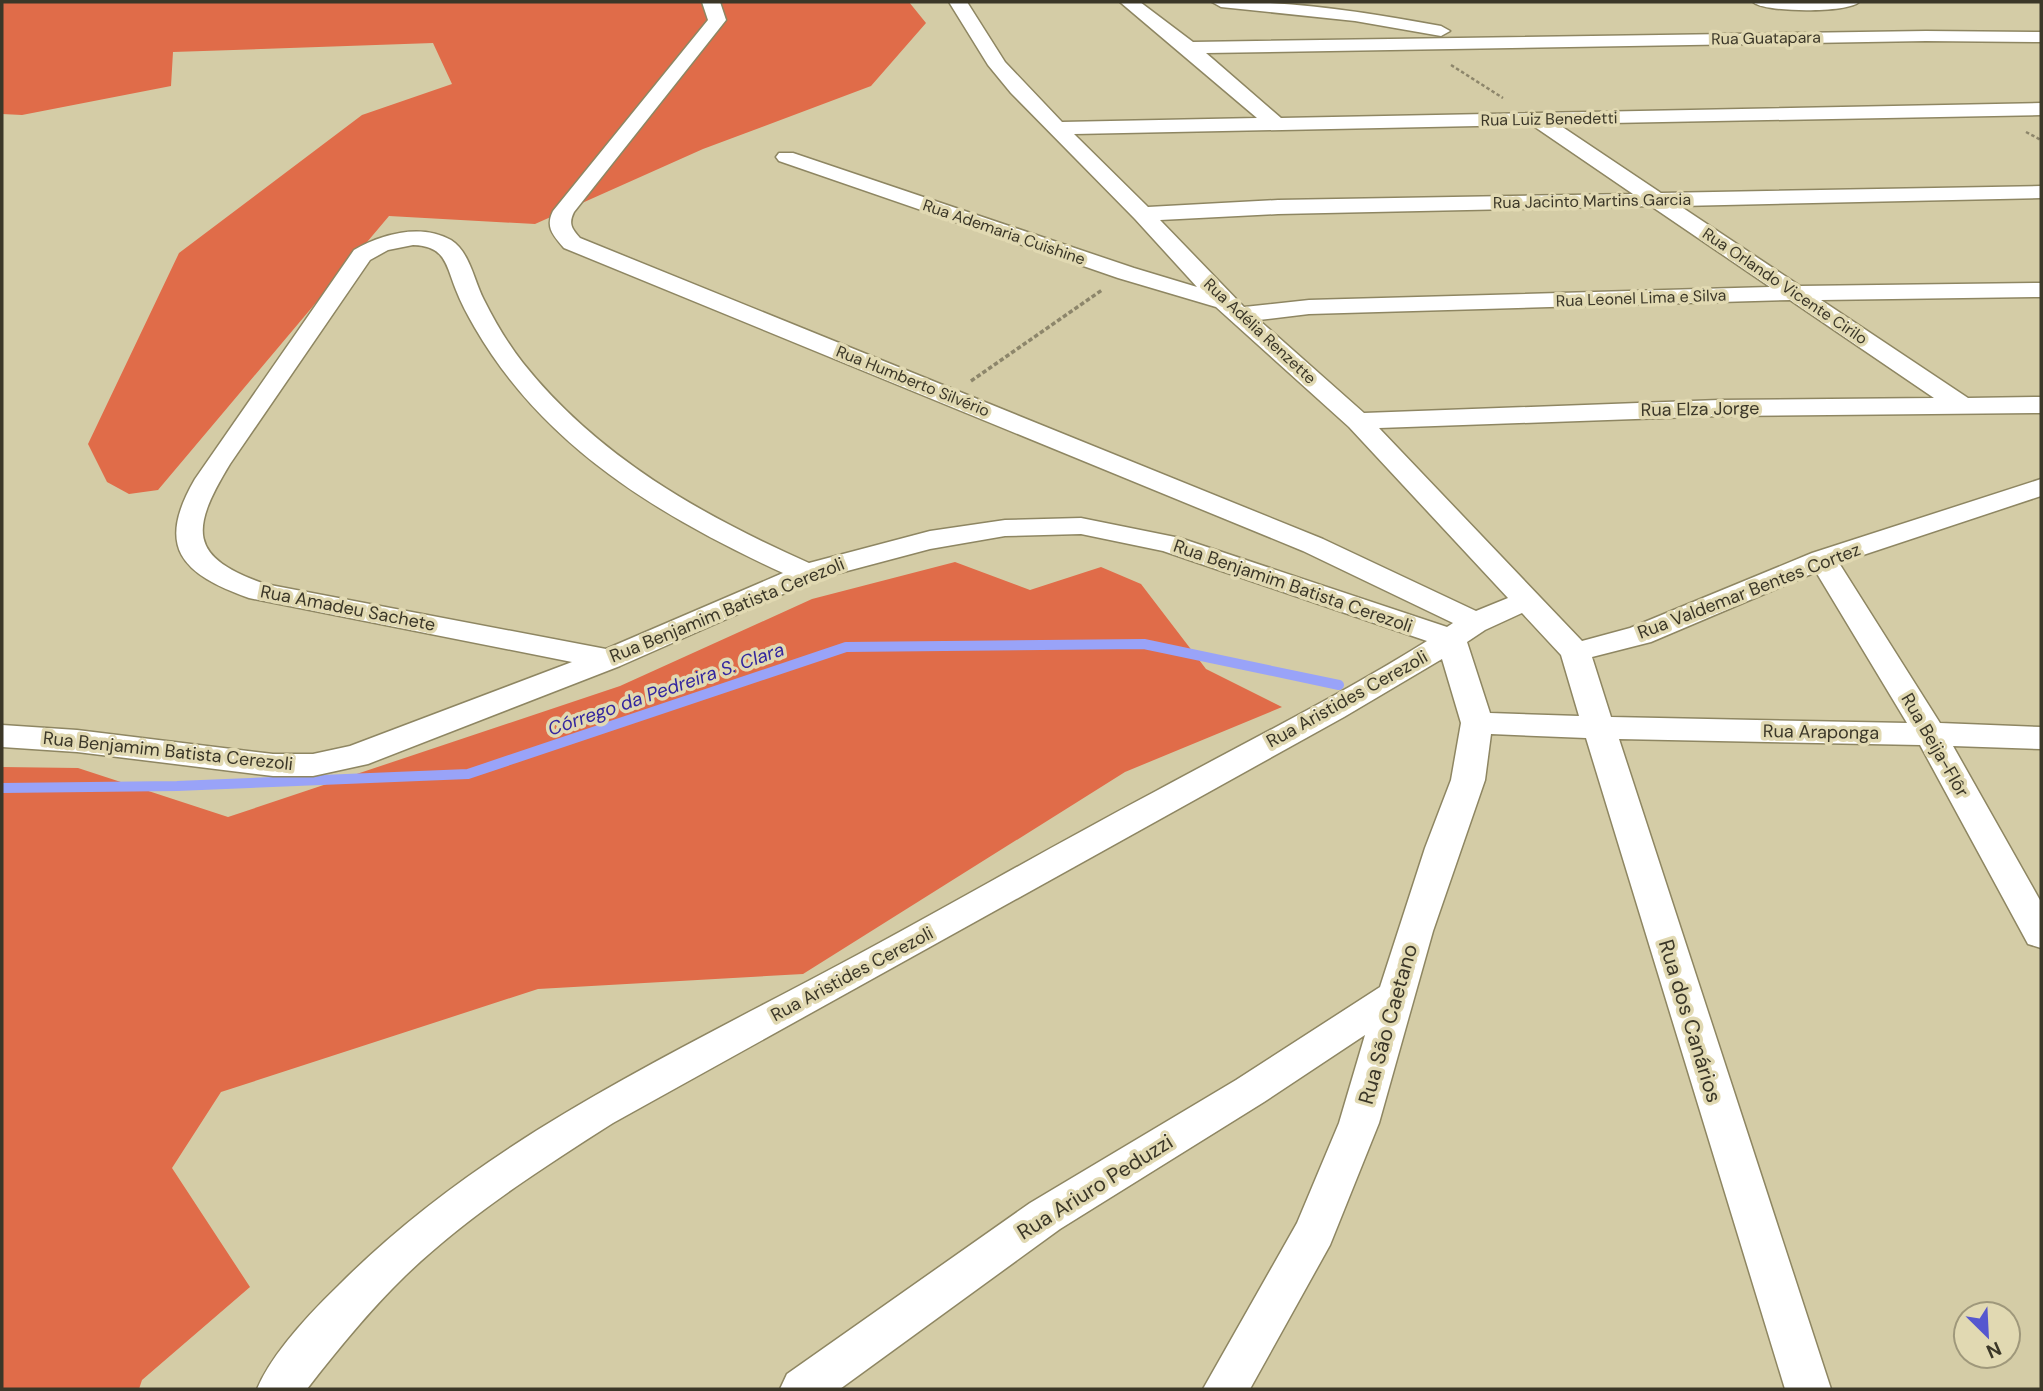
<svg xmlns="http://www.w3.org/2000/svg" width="2043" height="1391" font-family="'DM Sans',sans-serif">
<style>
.forest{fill:#e06c49}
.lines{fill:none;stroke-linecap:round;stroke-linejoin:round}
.stream{stroke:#99a3f8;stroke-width:10}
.minor-casing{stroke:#8e8662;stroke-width:3}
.path-far1{stroke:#8d866b;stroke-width:2.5;stroke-dasharray:3.5 2.5;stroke-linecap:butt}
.path{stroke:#8d866b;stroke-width:3.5;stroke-dasharray:4.5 2.5;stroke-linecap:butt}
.minor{fill:#fff;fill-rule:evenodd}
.labels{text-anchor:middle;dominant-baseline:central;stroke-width:7;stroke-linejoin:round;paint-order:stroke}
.far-street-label{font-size:16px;fill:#3b3728;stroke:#e1d9b2}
.street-label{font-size:18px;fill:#3b3728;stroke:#e1d9b2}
.water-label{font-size:19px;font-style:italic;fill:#33269f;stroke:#e1d9b2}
.near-street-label{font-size:21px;fill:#3b3728;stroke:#e1d9b2}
</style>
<rect width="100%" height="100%" fill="#d4cca6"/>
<g class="forest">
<polygon points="2,2 909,2 926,23 871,86 703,149 535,224 389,216 158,490 129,494 107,482 88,444 179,253 362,115 452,84 433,43 173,52 171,86 22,115 2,114"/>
<polygon points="955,562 1030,590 1101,567 1141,584 1206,669 1282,707 1125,772 803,974 538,989 221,1092 172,1168 250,1287 142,1380 139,1389 2,1389 2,767 78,768 228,817 620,686 812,599"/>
</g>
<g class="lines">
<polyline class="stream" points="2,788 177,786 468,774 846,647 1144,644 1339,685"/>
<g class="minor-casing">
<g id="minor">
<path d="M702 2H720L726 20 574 212C568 224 572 229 580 238L1323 539 1476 611 1508 598 1349 427 1216 307 1118 278 779 161 776 157 779 153H793L1134 268 1197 287 1135 219 1011 93 988 65 949 2H967L1005 62 1062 122 1257 118 1120 2H1140L1193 42 1926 31 2041 32V42L1926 41 1206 53 1281 118 2041 103V115L1558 124 1661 193 2041 186V198L1680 206 1800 286 2041 283V297L1821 300 1968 398 2041 397V413L1719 416 1379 428 1582 641 1630 628 1812 553 2041 479V496L1839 563 1940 723 2041 727V749L1953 746 2041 902V948L2028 944 1920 745 1619 739 1831 1389H1785L1586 738 1491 734 1485 780 1433 931 1379 1123 1330 1245 1250 1389H1203L1297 1223 1339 1123 1365 1035 1264 1102 1060 1229 840 1389H780L787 1374 1030 1203 1236 1080 1380 987 1425 848 1451 780 1461 723 1442 659 1344 717 613 1123C541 1169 467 1216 405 1276 369 1311 338 1349 307 1389H257C272 1353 311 1312 339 1285 487 1136 678 1052 859 954 959 900 1056 844 1156 791 1246 742 1339 696 1427 641L1163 551 1081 534 1005 536 930 549 817 579 620 666 368 764 313 776H273L77 752 2 747V725L77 730 273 754H313L350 746 572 662 249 598C182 574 155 548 195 479L354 250C381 234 421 223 451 240 470 252 474 281 484 300 495 322 508 344 523 363 598 457 701 515 809 563L930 531 1005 520 1081 518 1180 538 1447 627 1453 623 1303 551 564 248C553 235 545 227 553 211L708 20ZM1532 125 1633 194 1278 200 1148 207 1074 134ZM1651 206 1770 287 1309 300 1244 307 1160 220 1278 214ZM413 245C446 246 446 265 456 290 461 303 468 316 475 328 544 447 661 517 783 573L606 649 265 584C188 557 190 530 230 464L370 260 388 250ZM1790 300 1934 398 1719 400 1364 413 1259 320 1309 314ZM1816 572 1907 723 1611 717 1592 657 1651 642ZM1522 613 1561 655 1579 716 1490 713 1467 642 1485 630Z"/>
<path d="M1212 2C1289 0 1365 12 1441 26L1450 31 1441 36 1355 21 1221 7Z"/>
<path d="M1753 2H1859C1849 13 1764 13 1753 2Z"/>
</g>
</g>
<g class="path-far1">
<polyline points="1451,65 1503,98"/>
<polyline points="2026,132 2041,140"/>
</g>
<polyline class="path" points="971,381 1102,290"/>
<use href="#minor" class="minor"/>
</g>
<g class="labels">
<g class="far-street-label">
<text transform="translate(1766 38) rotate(-1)">Rua Guatapara</text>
<text transform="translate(1549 119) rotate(-1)">Rua Luiz Benedetti</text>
<text transform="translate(1592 201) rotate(-1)">Rua Jacinto Martins Garcia</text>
<text transform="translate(1004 232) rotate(19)">Rua Ademaria Cuishine</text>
<text transform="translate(1785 286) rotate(34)">Rua Orlando Vicente Cirilo</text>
<text transform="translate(1641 298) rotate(-2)">Rua Leonel Lima e Silva</text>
<text transform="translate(1260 331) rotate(43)">Rua Adélia Renzette</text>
<text transform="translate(913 381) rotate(22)">Rua Humberto Silvério</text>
</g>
<g class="street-label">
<text transform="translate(1700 409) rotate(-1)">Rua Elza Jorge</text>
<text transform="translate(1293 586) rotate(19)">Rua Benjamim Batista Cerezoli</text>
<text transform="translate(1749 591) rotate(-21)">Rua Valdemar Bentes Cortez</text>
<text transform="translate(348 608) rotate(11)">Rua Amadeu Sachete</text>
<text transform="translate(727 610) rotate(-22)">Rua Benjamim Batista Cerezoli</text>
<text transform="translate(1347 699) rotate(-29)">Rua Aristides Cerezoli</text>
<text transform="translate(1821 732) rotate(1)">Rua Araponga</text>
<text transform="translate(1935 745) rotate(60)">Rua Beija-Flôr</text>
<text transform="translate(168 751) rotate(6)">Rua Benjamim Batista Cerezoli</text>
<text transform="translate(852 974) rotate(-28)">Rua Aristides Cerezoli</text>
</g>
<g class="water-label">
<text transform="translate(666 689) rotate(-19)">Córrego da Pedreira S. Clara</text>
</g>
<g class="near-street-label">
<text transform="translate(1690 1021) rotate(73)">Rua dos Canários</text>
<text transform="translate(1388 1024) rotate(-74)">Rua São Caetano</text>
<text transform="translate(1095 1187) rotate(-32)">Rua Ariuro Peduzzi</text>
</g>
</g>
<rect width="2043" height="1391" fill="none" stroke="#3b3728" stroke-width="7"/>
<g transform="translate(1987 1335) rotate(156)"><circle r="33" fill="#e1d9b2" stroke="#9f987b" stroke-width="2"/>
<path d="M0-5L12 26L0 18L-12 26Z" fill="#5657cf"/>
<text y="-10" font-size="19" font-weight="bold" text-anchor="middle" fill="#3b3728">N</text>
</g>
</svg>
